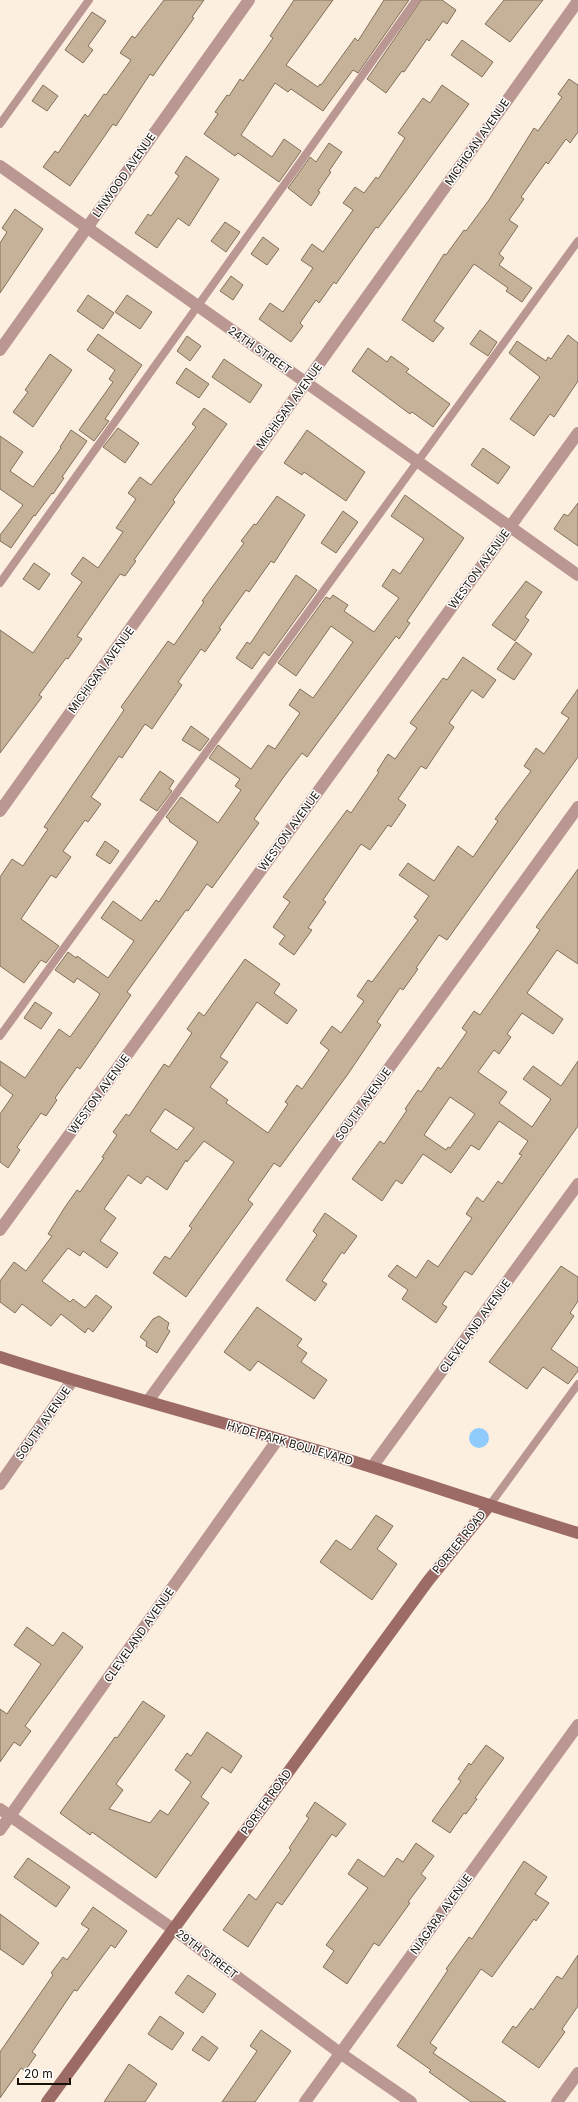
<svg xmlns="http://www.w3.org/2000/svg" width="578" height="2102" font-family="Inter,sans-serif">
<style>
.water{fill:#8fccfd}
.building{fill:#c6b199;stroke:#83705a;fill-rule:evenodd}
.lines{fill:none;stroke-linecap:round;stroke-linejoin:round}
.lane{stroke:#ba9792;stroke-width:8}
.street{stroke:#ba9792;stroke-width:12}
.secondary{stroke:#9c6b65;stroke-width:12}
.labels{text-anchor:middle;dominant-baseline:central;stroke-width:3;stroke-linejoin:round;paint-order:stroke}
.street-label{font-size:11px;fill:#191209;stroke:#fff}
</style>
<rect width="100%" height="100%" fill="#fdefe0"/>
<circle class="water" cx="479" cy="1438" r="10"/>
<g class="building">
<polygon points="164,0 204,0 192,17 194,18 153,76 150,74 116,126 113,124 70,186 43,167 55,151 58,153 85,114 88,117 104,94 106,95 131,60 120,53 132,36 135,38"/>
<polygon points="294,0 333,0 286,65 318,87 320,84 321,85 355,38 358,41 384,0 409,0 358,73 353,70 323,111 291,89 288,92 275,83 241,135 272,157 284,139 301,151 279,182 238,153 235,156 204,134 218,114 215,112 227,95 229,96 240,79 243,81 273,38 270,36"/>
<polygon points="421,0 442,0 456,10 447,24 443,21 429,41 427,39 404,72 402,71 386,93 367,79"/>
<polygon points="504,0 543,0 510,42 485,24"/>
<polygon points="92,12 106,21 88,46 93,50 83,63 65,50"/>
<polygon points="462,40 493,62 482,77 451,55"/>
<polygon points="569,79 578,85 578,132 570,143 566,139 548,164 546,162 521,197 524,199 509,220 518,226 499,254 504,258 499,265 532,288 522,302 506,291 508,288 474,264 434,321 444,328 433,342 402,320 444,254 446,255 464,230 466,231 489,200 534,128 538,131 562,97 558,94"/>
<polygon points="43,85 58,96 47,111 32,101"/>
<polygon points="442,85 469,104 406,191 378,228 376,227 336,284 334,282 319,303 316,300 300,323 303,326 291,342 259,319 270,303 283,312 313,268 301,260 312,244 323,252 353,210 343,203 355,187 364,193 376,177 378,179 405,138 398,133 423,98 430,103"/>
<polygon points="329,143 342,152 329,171 331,172 318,191 320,192 311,206 288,188 310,157 316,162"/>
<polygon points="186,156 219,179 189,226 178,218 157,248 135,233 148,214 151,216 179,176 175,173"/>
<polygon points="15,209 43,229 0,293 0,243 7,232 2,228"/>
<polygon points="225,222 240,232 226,252 211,241"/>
<polygon points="263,237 279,249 267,265 251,254"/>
<polygon points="231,276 243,285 233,300 220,291"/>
<polygon points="88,295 114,313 103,329 77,311"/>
<polygon points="127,295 152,312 140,329 115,312"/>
<polygon points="480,330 497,342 488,356 470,344"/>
<polygon points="98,334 142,365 105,419 109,421 94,441 79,430 113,382 109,379 115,370 87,350"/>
<polygon points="568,335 578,343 578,381 554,417 550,414 534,436 510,419 540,377 509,353 517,341 546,361 548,357 551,359"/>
<polygon points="187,336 201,346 190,361 177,351"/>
<polygon points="368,348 387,362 391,356 409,369 406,372 450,404 433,427 412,412 410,414 352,371"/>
<polygon points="50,354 72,370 33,427 13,412 28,392 25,390"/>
<polygon points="224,359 262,385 250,403 212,377"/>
<polygon points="186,368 209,384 199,398 176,383"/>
<polygon points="204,408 227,424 173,500 175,502 134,560 136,561 125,576 120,574 77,636 82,639 68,659 66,658 39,695 42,697 0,753 0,630 33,653 82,582 71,574 83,557 98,568 123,532 116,528 136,499 128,493 140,477 151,485 196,427 192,424"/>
<polygon points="118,428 139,443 125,463 103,447"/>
<polygon points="71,430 87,441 62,477 64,478 53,494 52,493 35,516 34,515 11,548 0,541 0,535 23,505 0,489 0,436 23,452 10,471 33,487 61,448 60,447"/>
<polygon points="307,430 365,472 346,501 304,472 302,475 284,463"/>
<polygon points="483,448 510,467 498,484 471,465"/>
<polygon points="405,495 464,538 407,621 410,623 399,639 396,636 307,757 302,753 283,778 254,819 259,823 212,888 207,884 188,911 186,910 127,992 131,995 80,1069 77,1067 55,1098 57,1100 46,1116 41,1113 17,1147 20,1150 8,1168 0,1162 0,1114 13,1095 0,1085 0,1061 25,1078 59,1029 70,1037 96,1001 100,994 77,978 74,983 55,970 68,952 76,958 77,956 108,978 134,941 101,918 113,901 141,921 156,900 159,902 198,842 169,821 170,820 166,817 181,797 218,823 241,790 235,786 240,779 209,758 218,745 251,769 268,745 275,749 300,713 289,705 300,689 313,698 329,676 353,642 331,626 296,676 278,663 326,597 330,599 333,595 348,605 344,611 374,632 399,598 382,586 393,569 400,574 424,539 391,516"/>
<polygon points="277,496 305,515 274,563 271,561 249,592 246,590 219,628 221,629 205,652 201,649 178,682 182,685 152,729 145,724 122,758 119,756 91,797 101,804 88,822 85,820 63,851 71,857 56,878 51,875 21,919 59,946 46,963 41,960 24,983 0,966 0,877 12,859 23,866 48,829 44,827 124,710 121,707 168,641 174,645 204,602 202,601 244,543 241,541 254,524 256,525"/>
<polygon points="578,503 578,546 554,529 564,514 568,516"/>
<polygon points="343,511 358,522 336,553 321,543"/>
<polygon points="34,563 50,574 39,590 23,579"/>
<polygon points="296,575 317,590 269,656 264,652 252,669 236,658 247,642 250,644"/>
<polygon points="526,581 542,592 525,617 529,620 515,641 492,625"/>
<polygon points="516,642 532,654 514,680 497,669"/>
<polygon points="463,657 496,680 483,698 472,690 449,723 454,727 426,769 421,766 398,799 406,805 391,827 388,825 370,850 361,844 323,900 326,902 308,928 312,930 294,955 279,944 285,936 273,927 290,902 283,897 347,810 351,813 379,772 377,771 388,754 395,759 417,728 410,723 443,678 447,680"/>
<path d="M578 689V757L447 940 439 935 416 968 418 969 403 990 400 988 377 1022 381 1025 348 1074 280 1167 274 1163 248 1200 253 1204 186 1297 153 1273 165 1256 170 1259 192 1228 189 1226 234 1162 204 1141 187 1162 186 1160 167 1190 147 1176 141 1184 128 1175 104 1209 116 1218 100 1241 118 1253 107 1268 83 1251 80 1256 68 1248 42 1281 70 1302 73 1299 85 1308 96 1295 112 1307 93 1332 88 1328 85 1333 61 1314 51 1326 22 1304 15 1313 0 1302V1281L14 1262 26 1271 52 1236 48 1234 65 1207 77 1190 80 1192 104 1158 102 1157 117 1135 113 1132 126 1114 129 1116 164 1064 169 1067 192 1033 187 1029 199 1012 204 1016 245 959 280 984 274 993 297 1010 287 1024 257 1002 220 1057 228 1062 210 1087 228 1100 226 1103 268 1133 288 1104 285 1102 297 1085 302 1089 329 1050 320 1043 332 1026 341 1033 364 1001 357 996 368 980 372 982 418 920 414 917 429 896 399 875 408 863 434 881 458 846 473 857 498 821 495 819 531 771 524 766 536 748 544 754 569 718 561 713ZM165 1109 194 1128 177 1150 150 1131Z"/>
<polygon points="191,726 209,739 200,751 182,740"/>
<polygon points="160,771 174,781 169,789 172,791 157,811 140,800"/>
<polygon points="105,841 119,851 110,864 96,855"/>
<path d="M578 869V964L557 950 527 993 563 1019 553 1034 522 1013 507 1034 511 1037 499 1054 494 1050 478 1072 507 1092 499 1103 532 1127 551 1099 523 1079 533 1066 561 1086 578 1061V1126L472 1275 465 1271 442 1304 447 1307 436 1323 402 1299 408 1290 388 1276 397 1265 416 1278 428 1260 438 1267 472 1218 466 1214 477 1197 483 1202 498 1181 502 1184 522 1155 519 1154 528 1141 499 1121 479 1150 471 1145 451 1173 423 1154 402 1184 396 1180 382 1201 352 1179 380 1141 384 1144 407 1110 405 1109 418 1090 421 1092 438 1067 441 1069 467 1032 462 1028 474 1011 480 1015 540 930 536 927ZM450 1097 475 1114 450 1148 448 1147 446 1150 424 1135Z"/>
<polygon points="35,1002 52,1013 41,1029 24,1018"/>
<polygon points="325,1213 357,1236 344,1254 342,1252 322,1281 327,1284 315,1301 286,1280 317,1235 313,1231"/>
<polygon points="561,1266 578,1277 578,1301 570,1313 574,1316 551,1349 578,1368 578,1371 568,1384 543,1367 527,1389 489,1362"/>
<polygon points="257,1307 302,1339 297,1346 307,1353 301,1362 327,1380 314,1399 258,1361 250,1371 224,1352"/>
<polygon points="159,1316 169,1323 167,1329 170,1331 157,1353 146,1346 147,1342 140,1337 153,1319"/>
<polygon points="376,1515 393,1526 377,1549 397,1564 372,1600 320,1562 336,1540 351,1550"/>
<polygon points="27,1627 53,1646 63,1632 83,1647 25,1726 31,1731 20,1746 14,1742 0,1762 0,1709 7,1714 41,1664 14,1645"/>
<polygon points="143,1701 165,1716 116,1784 123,1790 109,1809 150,1823 160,1810 168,1815 191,1782 175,1770 187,1753 191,1756 207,1732 242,1756 231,1773 222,1767 201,1797 209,1803 156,1878 92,1832 90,1835 60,1813 115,1737 117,1738"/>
<polygon points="486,1745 504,1758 475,1798 477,1799 466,1814 464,1813 450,1833 432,1821 461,1781 458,1779 469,1763 471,1765"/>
<polygon points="315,1802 346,1824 336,1837 332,1834 282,1905 277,1902 248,1947 223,1930 249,1894 256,1900 291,1850 289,1848 309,1818 306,1816"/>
<polygon points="416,1843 434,1856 421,1874 426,1878 408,1902 410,1903 379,1946 374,1943 347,1984 323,1967 334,1951 326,1945 368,1888 348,1874 358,1859 384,1877 397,1858 403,1862"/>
<polygon points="28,1858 70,1887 56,1907 14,1877"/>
<polygon points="524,1861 547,1877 535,1894 549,1903 536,1921 534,1919 492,1977 481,1969 430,2043 437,2048 433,2053 506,2102 471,2102 429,2072 431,2070 397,2046 448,1970 446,1969 469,1937 472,1939"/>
<polygon points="93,1907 127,1931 115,1948 111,1945 77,1991 74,1990 32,2052 36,2055 25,2071 21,2068 0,2098 0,2052 53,1975 51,1973 63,1957 67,1960 89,1929 81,1924"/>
<polygon points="0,1914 39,1943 23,1965 0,1949"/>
<polygon points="578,1955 578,2006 562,2029 565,2032 539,2068 502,2042 513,2026 516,2028 531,2008 533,2010 557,1976 562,1979"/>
<polygon points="188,1975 216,1994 203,2013 175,1993"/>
<polygon points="160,2016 184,2033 172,2050 148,2034"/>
<polygon points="261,2030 291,2051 255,2102 222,2102 257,2051 250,2046"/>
<polygon points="202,2036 218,2048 209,2061 192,2050"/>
<polygon points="129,2064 157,2084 145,2102 104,2102"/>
</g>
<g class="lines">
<g class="lane">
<polyline points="0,124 89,0"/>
<polyline points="0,583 416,0"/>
<polyline points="0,1036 578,241"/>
<polyline points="489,1506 578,1384"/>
</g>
<g class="street">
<polyline points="0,166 578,575"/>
<polyline points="0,350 249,0"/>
<polyline points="0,811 578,1"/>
<polyline points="0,1230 578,433"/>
<polyline points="148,1401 578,807"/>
<polyline points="372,1467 578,1184"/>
<polyline points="0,1484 72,1381"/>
<polyline points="0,1809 173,1929 340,2053 411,2102"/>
<polyline points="0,1830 278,1439"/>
<polyline points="305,2102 578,1725"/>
<polyline points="557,2102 578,2073"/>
</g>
<g class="secondary">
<path d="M0 1357C107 1392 216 1420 323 1452 409 1478 493 1507 578 1533"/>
<polyline points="47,2102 428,1581 489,1506"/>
</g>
</g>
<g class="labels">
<g class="street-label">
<text transform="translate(477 142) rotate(-55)">MICHIGAN AVENUE</text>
<text transform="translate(124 175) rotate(-55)">LINWOOD AVENUE</text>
<text transform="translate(260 350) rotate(35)">24TH STREET</text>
<text transform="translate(289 406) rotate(-54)">MICHIGAN AVENUE</text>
<text transform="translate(479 569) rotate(-54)">WESTON AVENUE</text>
<text transform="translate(101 670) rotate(-54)">MICHIGAN AVENUE</text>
<text transform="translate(289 831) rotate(-54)">WESTON AVENUE</text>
<text transform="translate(99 1094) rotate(-54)">WESTON AVENUE</text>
<text transform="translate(363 1104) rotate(-54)">SOUTH AVENUE</text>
<text transform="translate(475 1326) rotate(-54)">CLEVELAND AVENUE</text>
<text transform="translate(43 1423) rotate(-55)">SOUTH AVENUE</text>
<text transform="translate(290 1443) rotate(16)">HYDE PARK BOULEVARD</text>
<text transform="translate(459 1542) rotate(-51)">PORTER ROAD</text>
<text transform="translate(139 1635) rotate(-55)">CLEVELAND AVENUE</text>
<text transform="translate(266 1802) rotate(-54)">PORTER ROAD</text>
<text transform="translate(441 1914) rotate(-54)">NIAGARA AVENUE</text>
<text transform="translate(207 1954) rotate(37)">29TH STREET</text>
</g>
</g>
<path d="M18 2078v6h52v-6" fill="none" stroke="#191209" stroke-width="2"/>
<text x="24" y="2078" font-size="12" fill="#191209" stroke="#ffffff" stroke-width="3" paint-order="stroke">20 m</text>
</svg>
